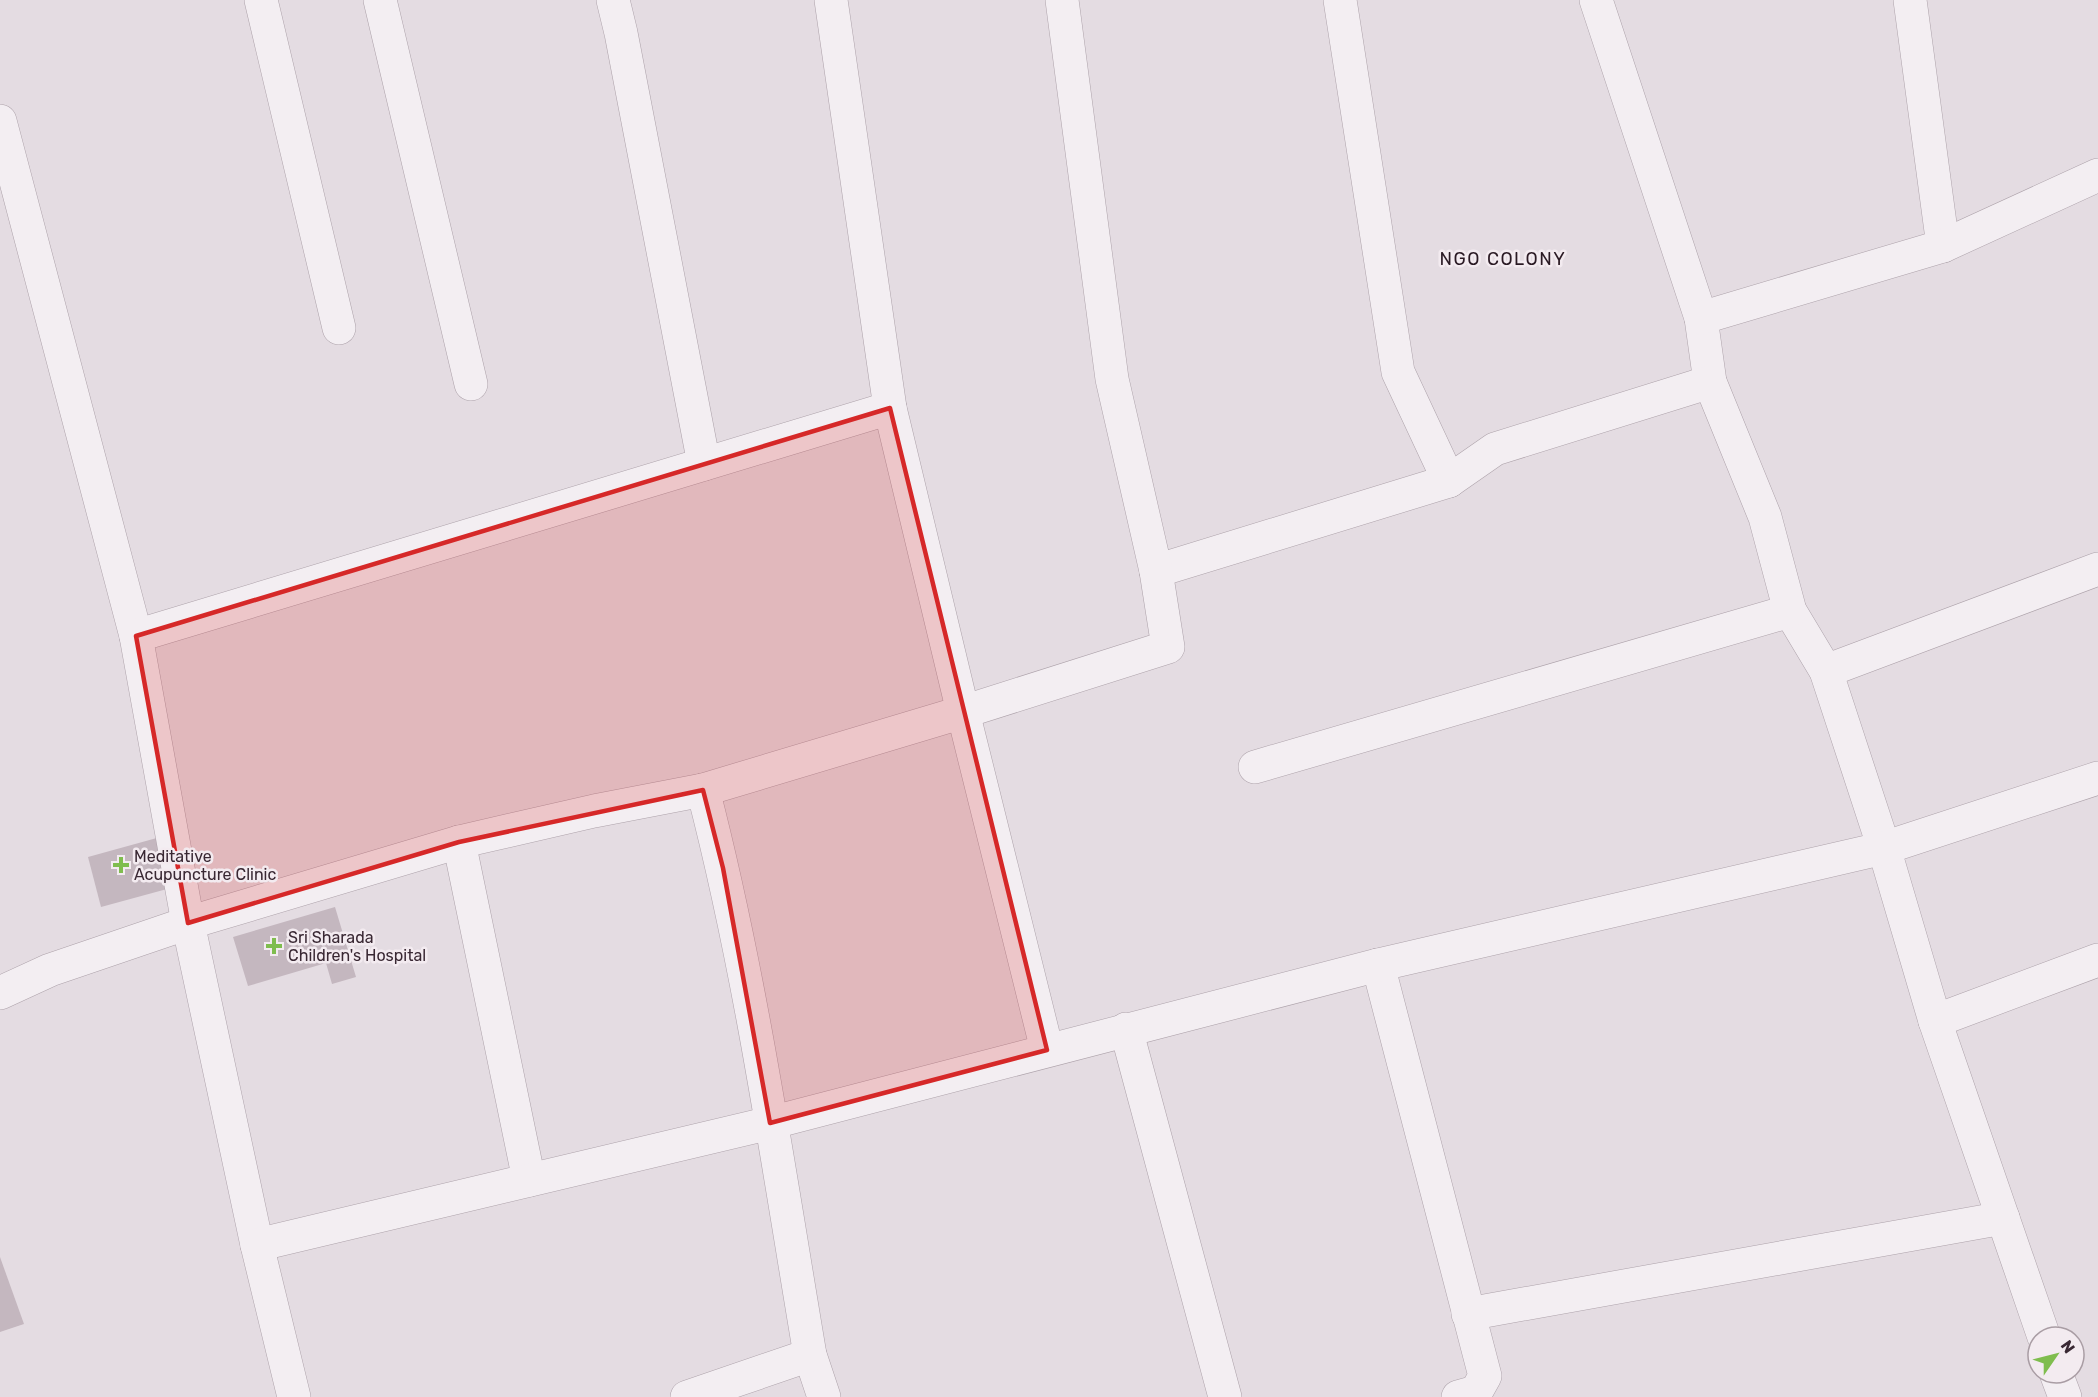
<svg xmlns="http://www.w3.org/2000/svg" width="2098" height="1397" font-family="Rubik,sans-serif">
<style>
.building{fill:#c4b7bf}
.lines{fill:none;stroke-linecap:round;stroke-linejoin:round}
.minor-casing{stroke:#ada2aa;stroke-width:34}
.minor{stroke:#f3eef2;stroke-width:33}
.marked{fill:#d62828;fill-opacity:0.2;stroke:#d62828;stroke-width:4.5;stroke-linejoin:round}
.poi-dot{fill:#7fbd4e;stroke:#f3ebf0;stroke-width:2}
.labels{text-anchor:middle;dominant-baseline:central;stroke-width:5;stroke-linejoin:round;paint-order:stroke}
.poi-label{font-size:16px;fill:#392833;stroke:#f3ebf0;text-anchor:start}
.neighbourhood-label{font-size:18px;letter-spacing:1.5px;fill:#2a1a24;stroke:#f3ebf0}
</style>
<rect width="100%" height="100%" fill="#e4dce2"/>
<g class="building">
<polygon points="164,836 178,886 101,907 88,857"/>
<polygon points="335,907 356,977 332,984 326,963 248,986 233,937"/>
<polygon points="0,1257 24,1324 0,1332"/>
</g>
<g class="lines">
<g class="minor-casing">
<g id="minor">
<polyline points="261,0 339,328"/>
<polyline points="380,0 471,384"/>
<polyline points="613,0 621,33 704,464"/>
<polyline points="831,0 890,408 963,712 1047,1050"/>
<polyline points="1340,0 1398,372 1449,481"/>
<polyline points="1596,0 1701,318 1710,382 1765,517 1790,611 1826,671 1884,848 1935,1021 2044,1337"/>
<polyline points="1910,0 1943,246"/>
<polyline points="0,121 136,636 188,923 257,1245 294,1397"/>
<polyline points="1701,318 1943,246 2098,175"/>
<polyline points="1156,571 1449,481 1495,449 1710,382"/>
<polyline points="136,636 890,408"/>
<polyline points="1826,671 2098,569"/>
<polyline points="1255,767 1790,611"/>
<path d="M703 790C751 975 778 1166 810 1355L824 1397"/>
<polyline points="459,842 529,1180"/>
<polyline points="1378,965 1485,1376 1476,1392 1458,1397"/>
<polyline points="0,993 50,970 188,923 459,842 594,811 703,790 963,712 1168,647 1156,571 1112,379 1062,0"/>
<polyline points="1935,1021 2098,960"/>
<polyline points="1126,1029 1225,1397"/>
<polyline points="257,1245 770,1123 1378,965 1884,848 2098,778"/>
<polyline points="1468,1314 2003,1218"/>
<polyline points="2056,1373 2065,1397"/>
<polyline points="687,1397 810,1355"/>
</g>
</g>
<use href="#minor" class="minor"/>
</g>
<path class="marked" d="M890 408 1047 1050 770 1123 723 868 703 790 459 842 188 923 136 636Z"/>
<g class="poi-dot">
<path d="M118 856h6v6h6v6h-6v6h-6v-6h-6v-6h6z"/>
<path d="M271 937h6v6h6v6h-6v6h-6v-6h-6v-6h6z"/>
</g>
<g class="labels">
<g class="poi-label">
<text x="134" y="856">Meditative<tspan x="134" dy="18">Acupuncture Clinic</tspan></text>
<text x="288" y="937">Sri Sharada<tspan x="288" dy="18">Children's Hospital</tspan></text>
</g>
<g class="neighbourhood-label">
<text x="1503" y="259">NGO COLONY</text>
</g>
</g>
<g transform="translate(2056 1355) rotate(55)"><circle r="28" fill="#f3ebf0" stroke="#a99da4" stroke-width="1.5"/>
<path d="M0-4.5L10 22L0 15L-10 22Z" fill="#7fbd4e"/>
<text y="-9" font-size="16" font-weight="bold" text-anchor="middle" fill="#392833">N</text>
</g>
</svg>
